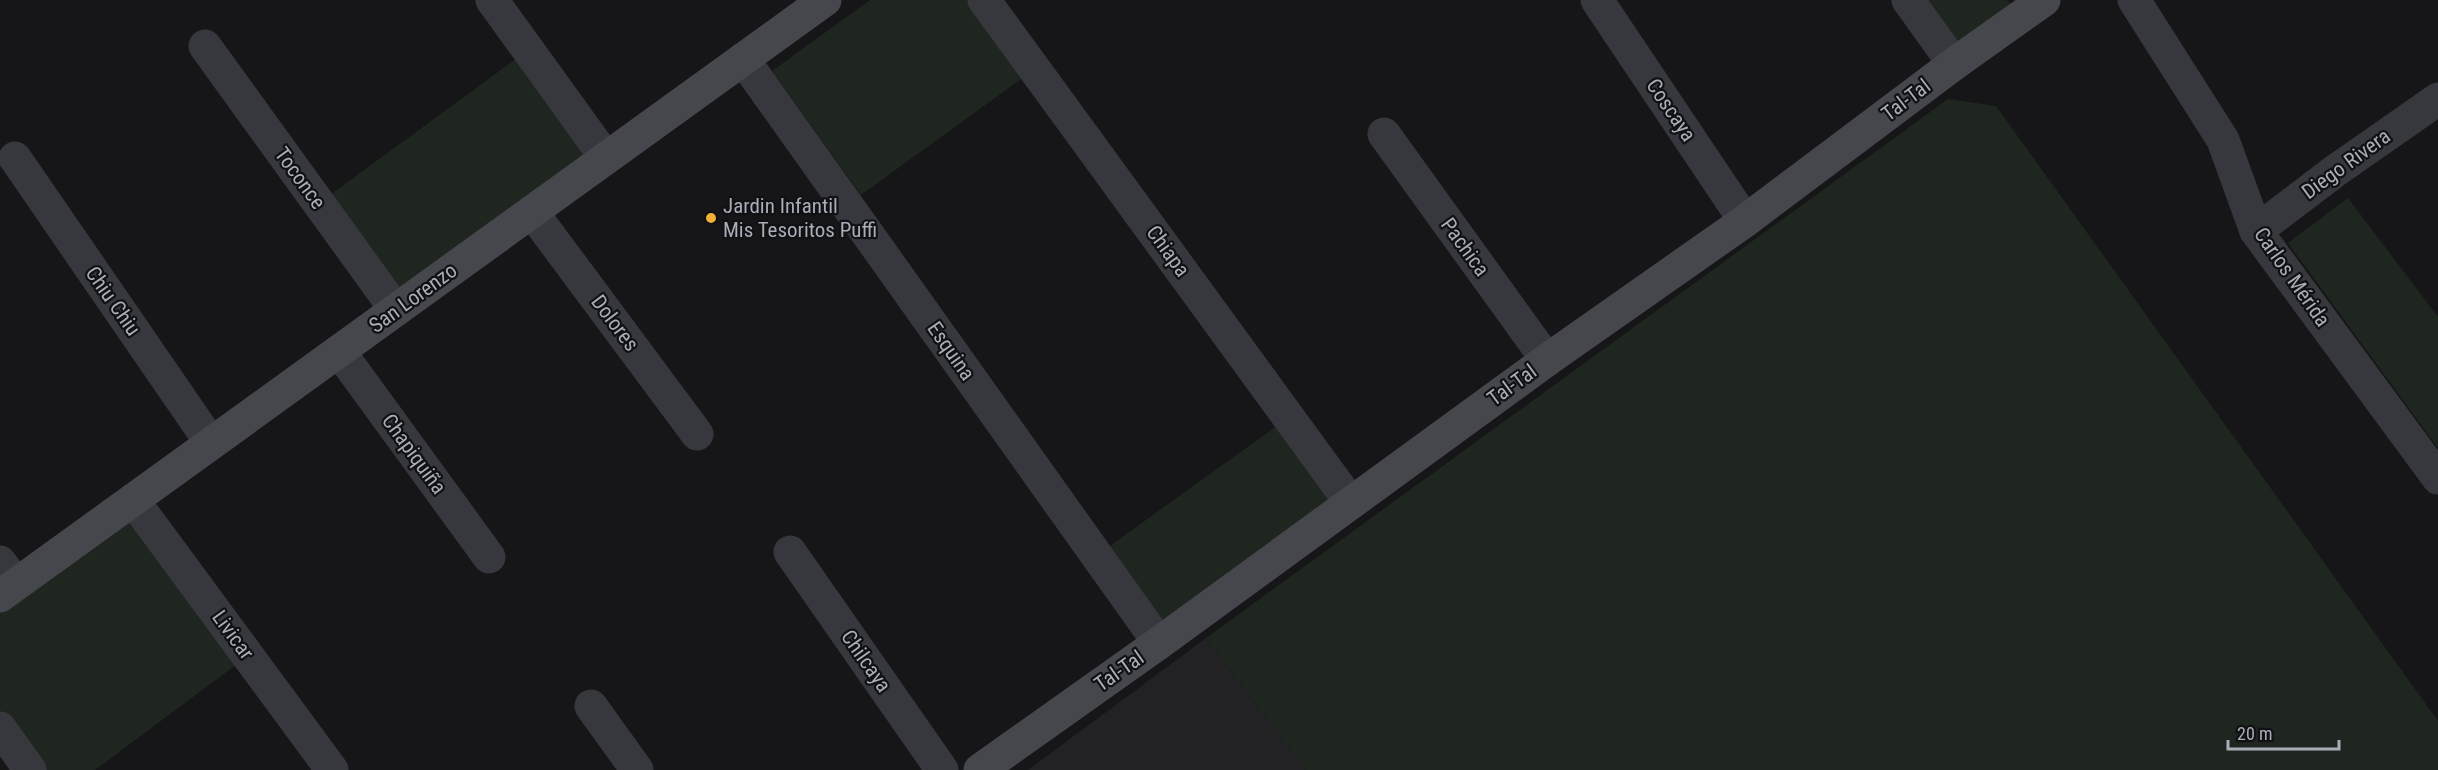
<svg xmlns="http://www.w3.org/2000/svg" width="2438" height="770" font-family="'Roboto Condensed',sans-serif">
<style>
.built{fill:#222225}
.green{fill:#1e261f}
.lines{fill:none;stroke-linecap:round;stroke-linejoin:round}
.street{stroke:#37383d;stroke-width:33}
.secondary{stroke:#45474d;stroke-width:33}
.poi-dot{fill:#f2b134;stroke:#111113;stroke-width:2}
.labels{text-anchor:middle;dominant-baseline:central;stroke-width:4.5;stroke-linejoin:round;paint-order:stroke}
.street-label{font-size:21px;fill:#a8adb8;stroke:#111113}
.poi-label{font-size:21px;fill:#a8adb8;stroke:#111113;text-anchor:start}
</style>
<rect width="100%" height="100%" fill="#161618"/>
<polygon class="built" points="1206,638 1306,770 1028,770"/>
<g class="green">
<polygon points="870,0 975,0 1028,74 861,195 772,71"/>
<polygon points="1908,0 2007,0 2020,18 1954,64"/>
<polygon points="528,50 606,158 396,310 319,203"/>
<polygon points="1948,99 1996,106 2438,721 2438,770 1306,770 1206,638"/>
<polygon points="2348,198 2438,317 2438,448 2288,243"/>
<polygon points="1289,417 1351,503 1159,643 1096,556"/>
<polygon points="133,500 248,656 95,770 30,770 0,728 0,596"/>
</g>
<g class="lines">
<g class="street">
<polyline points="492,0 606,158"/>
<polyline points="984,0 1351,503"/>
<polyline points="1597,0 1745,221"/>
<polyline points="1908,0 1954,64"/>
<polyline points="2134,0 2223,140 2256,231 2438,478"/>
<polyline points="205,46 396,310"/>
<polyline points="743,59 1159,643"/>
<polyline points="1384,134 1547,360"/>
<polyline points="15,158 211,443"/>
<polyline points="532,212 697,434"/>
<polyline points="2256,231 2335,171 2438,99"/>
<polyline points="339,351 489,557"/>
<polyline points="133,500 332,770"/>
<polyline points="790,552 942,770"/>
<polyline points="0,562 16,584"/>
<polyline points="591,706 637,770"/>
<polyline points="0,728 30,770"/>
</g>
<g class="secondary">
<polyline points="0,596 825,0"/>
<polyline points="980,770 1159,643 1547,360 1745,221 1954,64 2044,0"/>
</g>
</g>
<circle class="poi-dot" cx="711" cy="218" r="6"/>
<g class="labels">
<g class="street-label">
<text transform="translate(1906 100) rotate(-37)">Tal-Tal</text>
<text transform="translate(1671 110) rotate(56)">Coscaya</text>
<text transform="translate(2346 164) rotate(-36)">Diego Rivera</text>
<text transform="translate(300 178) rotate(54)">Toconce</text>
<text transform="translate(1465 247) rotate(54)">Pachica</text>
<text transform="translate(1168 251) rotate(54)">Chiapa</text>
<text transform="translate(2292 277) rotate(55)">Carlos Mérida</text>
<text transform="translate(413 298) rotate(-36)">San Lorenzo</text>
<text transform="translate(113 301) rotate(55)">Chiu Chiu</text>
<text transform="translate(615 323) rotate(53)">Dolores</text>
<text transform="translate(951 351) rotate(55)">Esquina</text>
<text transform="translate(1512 385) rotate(-36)">Tal-Tal</text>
<text transform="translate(414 454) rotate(54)">Chapiquiña</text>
<text transform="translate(233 635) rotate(54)">Livicar</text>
<text transform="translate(866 661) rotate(55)">Chilcaya</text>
<text transform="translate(1119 671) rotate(-35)">Tal-Tal</text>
</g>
<g class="poi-label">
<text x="723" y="206">Jardin Infantil<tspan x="723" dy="24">Mis Tesoritos Puffi</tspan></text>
</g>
</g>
<path d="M2228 740v9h111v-9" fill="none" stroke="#a8adb8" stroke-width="3"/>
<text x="2237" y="740" font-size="18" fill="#a8adb8" stroke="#111113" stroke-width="4.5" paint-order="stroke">20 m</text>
</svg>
